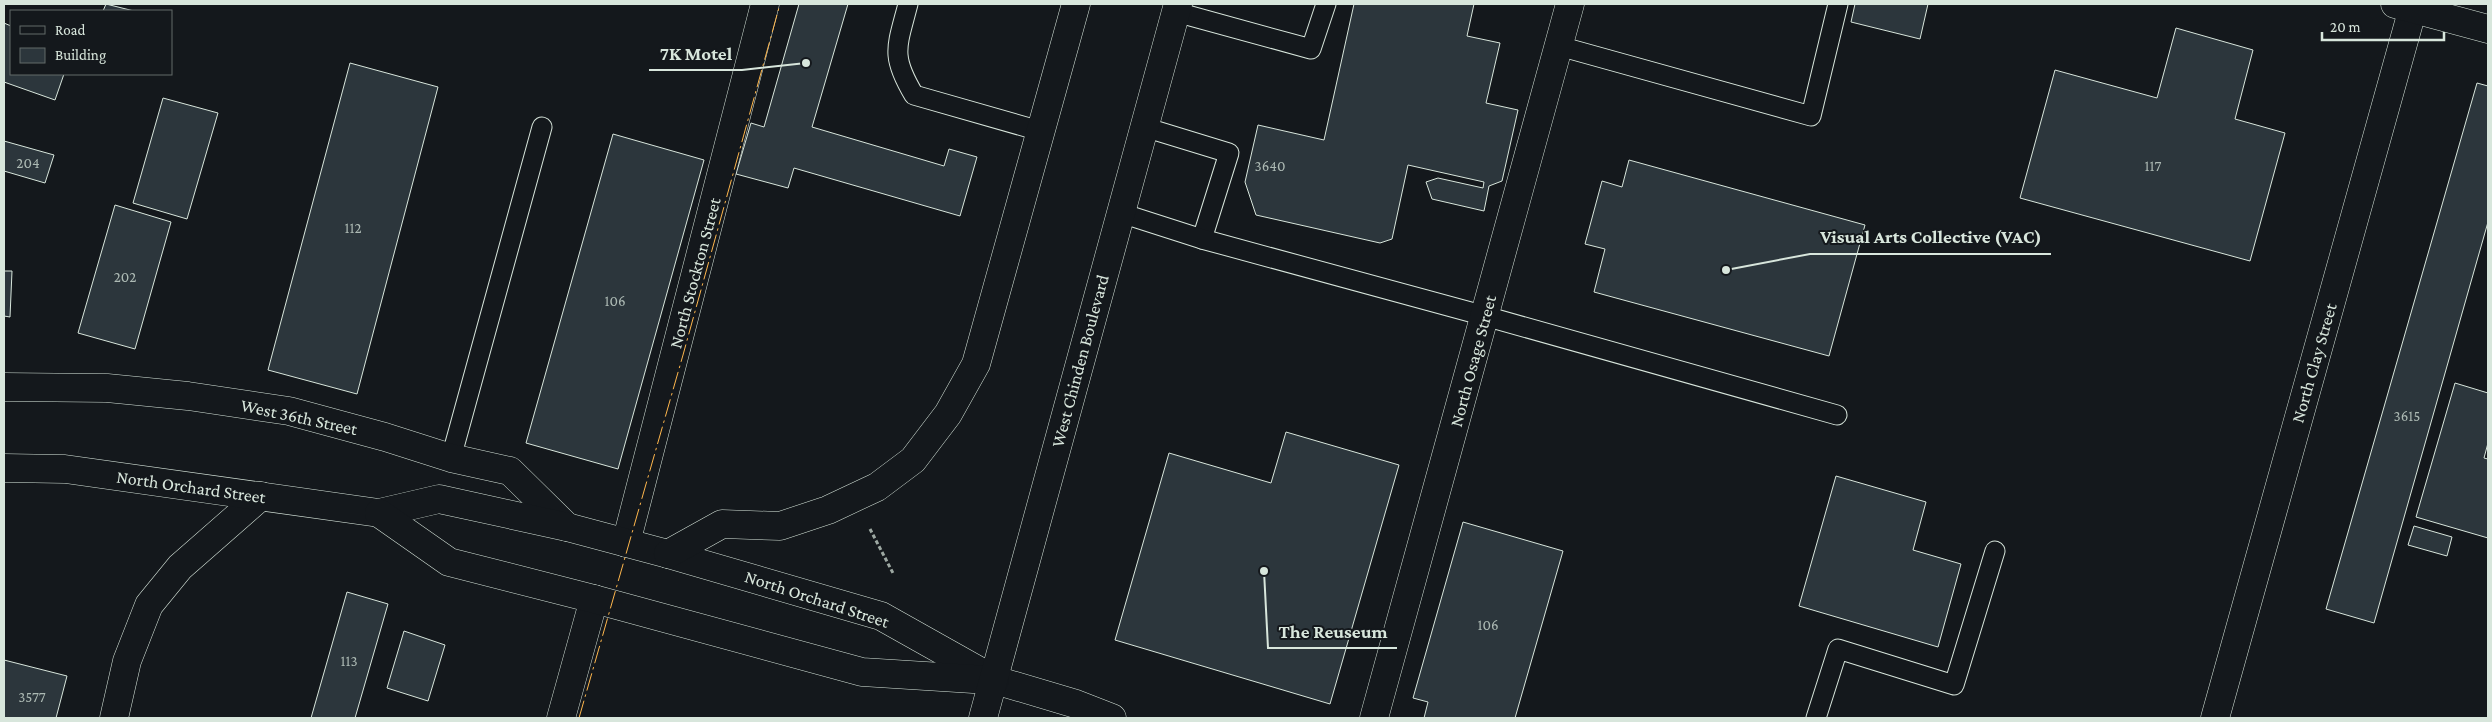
<svg xmlns="http://www.w3.org/2000/svg" width="2492" height="722" font-family="'Crimson Pro',serif">
<style>
.building{fill:#2c363c;stroke:#d8e6dc}
.lines{fill:none;stroke-linecap:round;stroke-linejoin:round}
.service-casing{stroke:#d8e6dc;stroke-width:21}
.minor-casing{stroke:#d8e6dc;stroke-width:29}
.tertiary-casing{stroke:#d8e6dc;stroke-width:29}
.secondary-casing{stroke:#d8e6dc;stroke-width:29}
.primary-casing{stroke:#d8e6dc;stroke-width:29}
.path{stroke:#9da8a2;stroke-width:3;stroke-dasharray:4 2.5;stroke-linecap:butt}
.service{stroke:#14181c;stroke-width:19}
.minor{stroke:#14181c;stroke-width:28}
.tertiary{stroke:#14181c;stroke-width:28}
.secondary{stroke:#14181c;stroke-width:28}
.primary{stroke:#14181c;stroke-width:28}
.power{stroke:#ffb74d;stroke-width:1;stroke-dasharray:18 4 2.5 4;stroke-linecap:butt}
.labels{text-anchor:middle;dominant-baseline:central;stroke-width:4;stroke-linejoin:round;paint-order:stroke}
.number-label{font-size:15px;fill:#adbab4}
.street-label{font-size:18px;fill:#d8e6dc;stroke:#14181c}
.leader{fill:none;stroke:#d8e6dc;stroke-width:2}
.callout-dot{fill:#d8e6dc;stroke:#14181c;stroke-width:2}
.callout-label{font-size:19px;text-anchor:middle;font-weight:bold;fill:#d8e6dc;stroke:#14181c;stroke-width:4;stroke-linejoin:round;paint-order:stroke}
</style>
<rect width="100%" height="100%" fill="#14181c"/>
<g class="building">
<polygon points="106,4 134,11 103,11"/>
<polygon points="799,4 848,4 812,127 944,166 949,149 977,157 960,216 794,168 788,188 736,174 751,123 764,127"/>
<polygon points="1354,4 1474,4 1467,36 1500,43 1486,103 1518,110 1502,181 1489,186 1484,211 1432,199 1426,182 1438,178 1483,188 1484,182 1408,165 1392,239 1380,243 1256,215 1245,182 1258,125 1324,140"/>
<polygon points="1855,4 1928,4 1920,39 1851,22"/>
<polygon points="4,23 11,26 11,74 64,74 55,100 4,82"/>
<polygon points="2176,28 2253,50 2235,119 2285,133 2250,261 2020,198 2055,70 2157,98"/>
<polygon points="350,63 438,87 357,394 268,370"/>
<polygon points="2477,83 2488,86 2488,222 2374,623 2326,609"/>
<polygon points="163,98 218,113 187,219 133,203"/>
<polygon points="613,134 704,160 618,469 526,443"/>
<polygon points="4,141 54,155 45,183 4,171"/>
<polygon points="1629,160 1865,225 1829,356 1594,292 1605,249 1585,244 1602,181 1622,187"/>
<polygon points="115,205 171,222 135,349 78,333"/>
<polygon points="4,271 12,271 10,317 4,316"/>
<polygon points="2455,383 2488,393 2488,443 2484,458 2488,459 2488,538 2416,517"/>
<polygon points="1286,432 1399,465 1330,704 1115,640 1169,453 1271,483"/>
<polygon points="1836,476 1926,502 1913,550 1961,564 1938,647 1799,606"/>
<polygon points="1463,522 1563,551 1515,718 1424,718 1428,702 1413,698"/>
<polygon points="2414,526 2452,537 2447,556 2408,545"/>
<polygon points="347,592 388,604 355,718 311,718"/>
<polygon points="404,631 445,645 428,701 387,688"/>
<polygon points="4,660 67,676 56,718 4,718"/>
</g>
<g class="lines">
<g class="service-casing">
<g id="service">
<path d="M908 4C897 47 890 55 914 95L1040 131"/>
<polyline points="1176,12 1311,49 1326,4"/>
<polyline points="1559,46 1811,116 1838,4"/>
<polyline points="1144,127 1229,153 1202,239"/>
<polyline points="1121,213 1202,239 1485,316 1837,415"/>
<polyline points="451,458 542,127"/>
<polyline points="1816,718 1838,649 1954,685 1995,551"/>
</g>
</g>
<g class="minor-casing">
<g id="minor">
<polyline points="4,387 107,388 188,396 289,411 385,437 451,458 510,471 567,527"/>
<polyline points="626,543 765,4"/>
<polyline points="995,680 1076,704 1112,718"/>
<polyline points="114,718 127,661 149,605 180,567 261,496"/>
<polyline points="561,718 594,599"/>
<polyline points="1374,718 1570,4"/>
<polyline points="2215,718 2413,8"/>
</g>
</g>
<g class="tertiary-casing">
<polyline id="tertiary" points="2395,4 2488,29"/>
</g>
<g class="secondary-casing">
<g id="secondary">
<polyline points="4,468 65,469 379,513 439,499 567,527 668,554 881,616 995,680"/>
<polyline points="379,513 449,562 594,599 862,672 989,680"/>
</g>
</g>
<g class="primary-casing">
<g id="primary">
<polyline points="668,554 722,524 780,526 828,510 877,487 913,460 948,414 976,364 1076,4"/>
<polyline points="983,718 1178,4"/>
</g>
</g>
<polyline class="path" points="870,529 894,575"/>
<use href="#service" class="service"/>
<use href="#minor" class="minor"/>
<use href="#tertiary" class="tertiary"/>
<use href="#secondary" class="secondary"/>
<use href="#primary" class="primary"/>
<polyline class="power" points="579,718 683,355 780,4"/>
</g>
<g class="labels">
<g class="number-label">
<text x="28" y="163">204</text>
<text x="1270" y="166">3640</text>
<text x="2153" y="166">117</text>
<text x="353" y="228">112</text>
<text x="125" y="277">202</text>
<text x="615" y="301">106</text>
<text x="2407" y="416">3615</text>
<text x="1488" y="625">106</text>
<text x="349" y="661">113</text>
<text x="32" y="697">3577</text>
</g>
<g class="street-label">
<text transform="translate(695 273) rotate(-75)">North Stockton Street</text>
<text transform="translate(1080 361) rotate(-75)">West Chinden Boulevard</text>
<text transform="translate(1473 361) rotate(-75)">North Osage Street</text>
<text transform="translate(2314 363) rotate(-74)">North Clay Street</text>
<text transform="translate(299 417) rotate(12)">West 36th Street</text>
<text transform="translate(191 487) rotate(8)">North Orchard Street</text>
<text transform="translate(817 599) rotate(18)">North Orchard Street</text>
</g>
</g>
<path class="leader" d="M806 63L742 70H649M1726 270L1810 254H2051M1264 571L1268 648H1397"/>
<g class="callout-dot">
<circle cx="806" cy="63" r="5"/>
<circle cx="1726" cy="270" r="5"/>
<circle cx="1264" cy="571" r="5"/>
</g>
<g class="callout-label">
<text x="696" y="60">7K Motel</text>
<text x="1931" y="243">Visual Arts Collective (VAC)</text>
<text x="1333" y="638">The Reuseum</text>
</g>
<rect width="2492" height="722" fill="none" stroke="#d8e6dc" stroke-width="10"/>
<rect x="10" y="10" width="162" height="65" fill="#14181c" stroke="#626a69"/>
<rect x="20" y="26" width="25" height="8" fill="#14181c" stroke="#626a69"/>
<text x="55" y="35" font-size="15" fill="#d8e6dc">Road</text>
<rect x="20" y="48" width="25" height="15" fill="#2c363c" stroke="#626a69"/>
<text x="55" y="60" font-size="15" fill="#d8e6dc">Building</text>
<path d="M2322 32v8h122v-8" fill="none" stroke="#d8e6dc" stroke-width="2.5"/>
<text x="2330" y="32" font-size="15" fill="#d8e6dc" stroke="#14181c" stroke-width="4" paint-order="stroke">20 m</text>
</svg>
